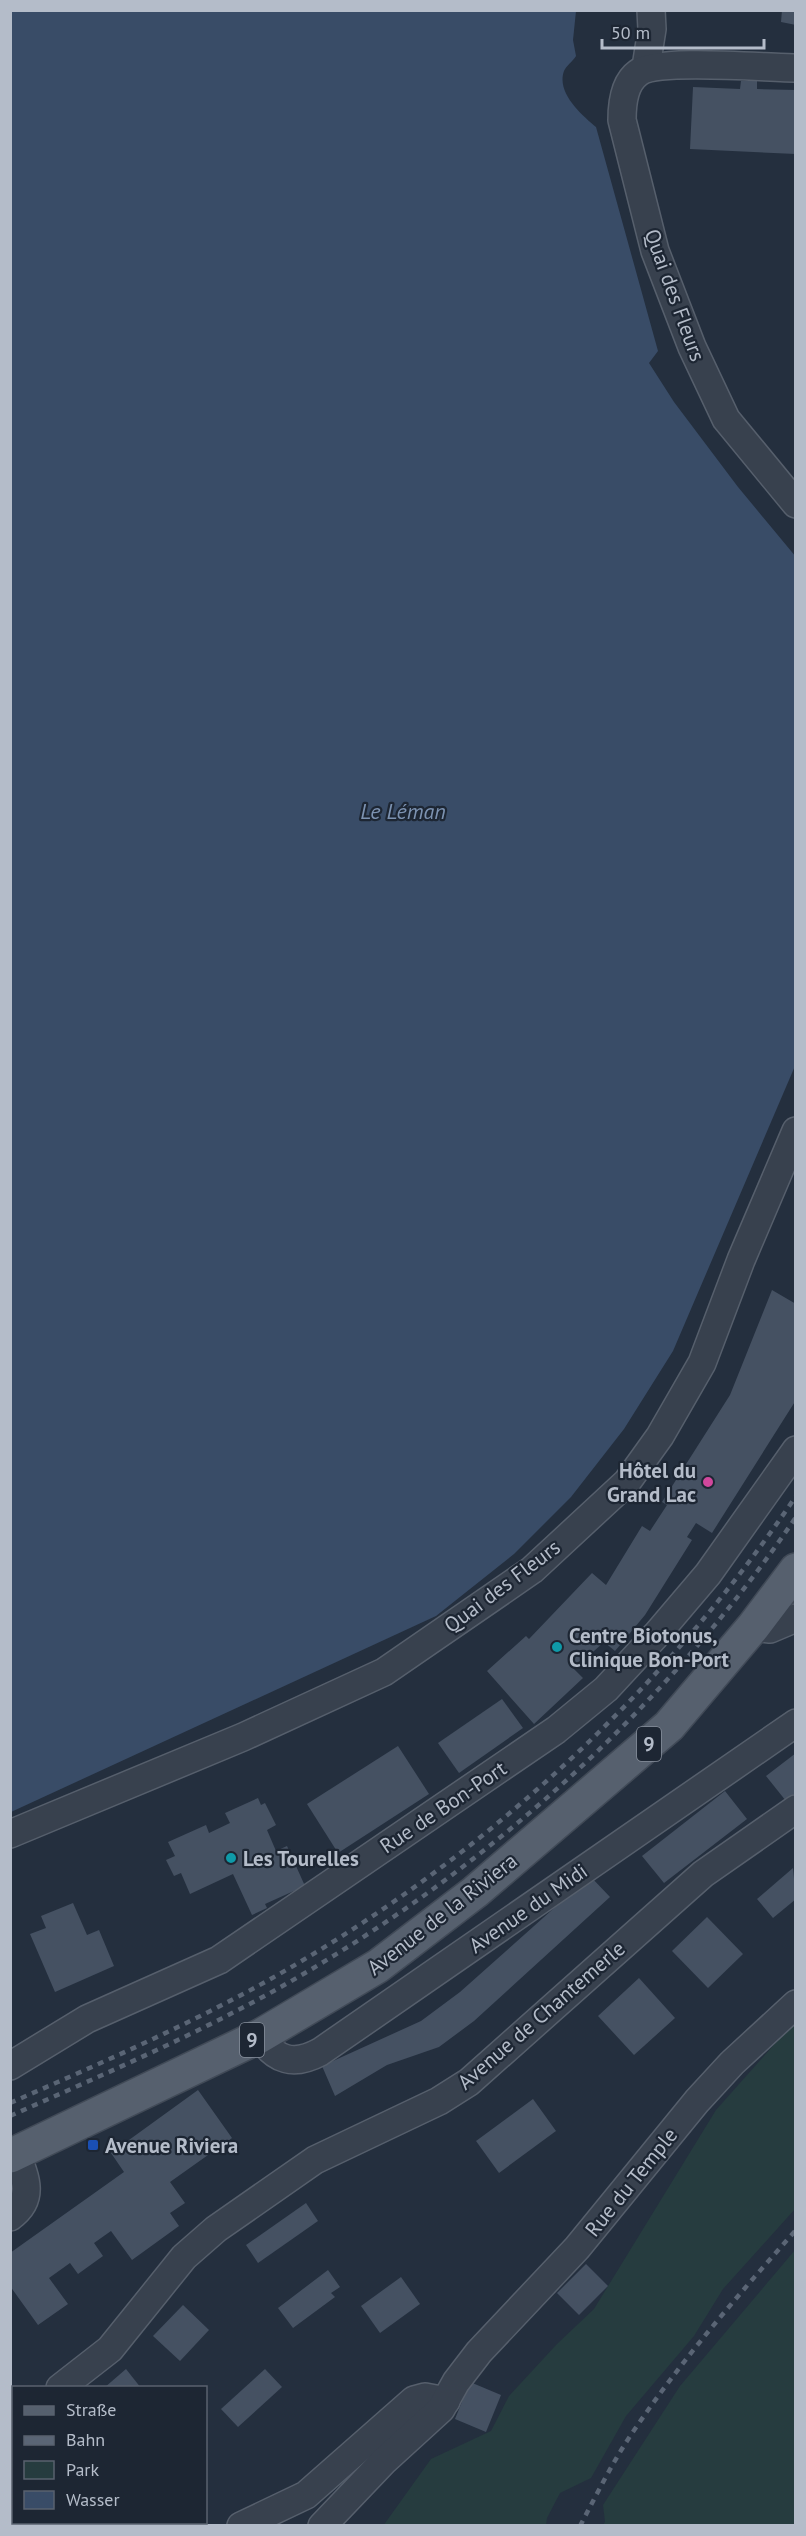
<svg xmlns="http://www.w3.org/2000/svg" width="806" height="2536" font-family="'PT Sans',sans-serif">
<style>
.green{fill:#263c3f}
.water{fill:#394c67}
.building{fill:#455162}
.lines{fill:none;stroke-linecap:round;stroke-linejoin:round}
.minor-casing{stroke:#565f6c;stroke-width:30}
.major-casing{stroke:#414a57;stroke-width:36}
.minor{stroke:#38414e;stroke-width:27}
.major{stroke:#56606e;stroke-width:33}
.rail{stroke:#5a6575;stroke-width:4.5;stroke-dasharray:6 6;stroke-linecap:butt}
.hotel-dot{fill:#d1479c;stroke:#1d2633;stroke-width:2}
.culture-dot{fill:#0f9aa8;stroke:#1d2633;stroke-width:2}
.transit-dot{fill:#1a4fb4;stroke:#1d2633;stroke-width:2}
.labels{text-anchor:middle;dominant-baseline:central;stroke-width:4.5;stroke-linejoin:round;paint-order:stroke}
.shield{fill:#1d2633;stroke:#878f9c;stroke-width:1.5}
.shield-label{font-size:20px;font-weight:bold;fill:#b4bcc9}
.street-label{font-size:21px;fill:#b4bcc9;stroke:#1d2633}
.poi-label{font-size:21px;font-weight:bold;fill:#b4bcc9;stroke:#1d2633;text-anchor:start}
.water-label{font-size:22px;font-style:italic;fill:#7c92b1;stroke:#1d2633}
</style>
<rect width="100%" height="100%" fill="#242f3e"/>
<g class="green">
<polygon points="795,2021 795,2209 723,2289 694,2336 626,2416 591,2478 560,2493 547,2518 546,2525 383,2526 431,2459 491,2431 509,2396 557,2344 594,2309 716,2110"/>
<polygon points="795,2250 795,2525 603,2525 605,2522 603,2505 680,2386"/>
</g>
<path class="water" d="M11 10 576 11 573 40 576 56C573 61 566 66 564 71 556 93 582 115 596 127L658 351 649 363 674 402 738 487 796 557 795 1066 673 1351 624 1429 571 1497 514 1554 436 1616 11 1812Z"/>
<g class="building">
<polygon points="782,10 796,10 796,25 781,22"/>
<polygon points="741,81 757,81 757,89 796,90 796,154 690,149 693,87 740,89"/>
<polygon points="772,1290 796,1304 796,1400 712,1533 696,1523 687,1537 692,1540 645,1615 615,1651 604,1642 574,1669 583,1678 534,1724 487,1671 526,1636 529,1639 592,1573 606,1585 642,1526 650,1531 667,1505 662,1502 730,1395"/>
<polygon points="502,1699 523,1728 459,1773 438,1743"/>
<polygon points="398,1746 429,1794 338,1853 307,1804"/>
<polygon points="796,1753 796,1793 786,1801 766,1776"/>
<polygon points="725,1791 747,1819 664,1883 642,1856"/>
<polygon points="258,1798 261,1805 265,1803 276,1825 267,1830 276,1851 287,1846 305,1886 265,1904 267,1908 252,1915 233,1874 190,1894 181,1873 174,1876 166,1860 175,1856 168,1842 206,1825 209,1833 230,1823 225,1813"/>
<polygon points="793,1868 796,1899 773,1918 757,1899"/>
<polygon points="590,1876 610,1897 474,2021 439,2047 387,2065 335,2096 322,2066 421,2021 460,1992"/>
<polygon points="73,1903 87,1935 99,1930 114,1966 55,1992 30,1934 46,1928 41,1916"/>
<polygon points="707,1917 743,1954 708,1988 672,1951"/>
<polygon points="639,1978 675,2018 634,2055 598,2016"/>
<polygon points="198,2090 232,2138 170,2182 185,2203 170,2213 179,2226 132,2260 111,2231 94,2243 103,2256 78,2274 70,2263 49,2278 68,2304 38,2325 10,2286 10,2253 124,2172 111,2153"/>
<polygon points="533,2099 556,2131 499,2173 476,2141"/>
<polygon points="306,2203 318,2221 258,2263 246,2245"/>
<polygon points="586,2264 608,2286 579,2315 557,2293"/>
<polygon points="328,2270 340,2287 331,2293 335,2297 293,2328 278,2308"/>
<polygon points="401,2277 420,2304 380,2333 361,2306"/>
<polygon points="183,2305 209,2330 180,2361 153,2336"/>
<polygon points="126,2369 141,2388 104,2388"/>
<polygon points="265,2369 282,2387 238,2427 221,2409"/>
<polygon points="470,2382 501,2395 486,2432 455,2419"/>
</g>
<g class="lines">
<g class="minor-casing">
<g id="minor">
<polyline points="646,67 652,29 651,10"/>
<path d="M796 68C766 68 657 58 638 73 624 83 622 105 622 120L655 251 692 347 726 419 796 504"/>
<polyline points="753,1627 770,1629 796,1618"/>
<polyline points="10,1834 243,1737 384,1672 532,1570 627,1482 660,1436 702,1363 741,1260 796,1131"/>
<path d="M260 2036C275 2061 294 2066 320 2052L796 1723"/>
<polyline points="10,2066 87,2019 219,1960 556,1730 606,1689 657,1634 708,1574 796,1450"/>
<path d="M10 2217C35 2199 26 2178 16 2154"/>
<polyline points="60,2388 110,2349 184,2257 216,2229 315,2160 439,2101 469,2082 703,1874 796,1809"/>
<polyline points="10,2425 14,2423"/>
<polyline points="241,2526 306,2495 414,2400 425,2397 446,2401"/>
<polyline points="322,2526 384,2461 441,2409 456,2382 479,2352 577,2248 697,2101 732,2063 796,2004"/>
</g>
</g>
<g class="major-casing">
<polyline id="major" points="10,2156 260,2036 378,1966 475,1892 669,1726 753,1627 796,1570"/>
</g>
<use href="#minor" class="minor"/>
<use href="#major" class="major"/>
<g class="rail">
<path d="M10 2103C97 2065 184 2027 267 1981 477 1863 661 1696 796 1496"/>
<path d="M10 2116C98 2077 186 2039 270 1993 476 1879 663 1713 796 1517"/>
<path d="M580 2526C598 2492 615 2457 637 2426 684 2357 740 2293 796 2230"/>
</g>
</g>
<circle class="hotel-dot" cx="708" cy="1482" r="6"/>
<g class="culture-dot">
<circle cx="557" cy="1647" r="6"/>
<circle cx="231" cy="1858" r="6"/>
</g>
<rect class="transit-dot" x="87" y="2139" width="12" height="12" rx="3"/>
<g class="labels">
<g class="shield">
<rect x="637" y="1727" width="24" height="34" rx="4.5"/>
<rect x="240" y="2023" width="24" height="34" rx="4.5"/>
</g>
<g class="shield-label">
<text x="649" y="1744">9</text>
<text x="252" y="2040">9</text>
</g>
<g class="street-label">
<text transform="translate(675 295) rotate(70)">Quai des Fleurs</text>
<text transform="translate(502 1586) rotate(-37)">Quai des Fleurs</text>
<text transform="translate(443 1807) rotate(-34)">Rue de Bon-Port</text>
<text transform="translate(528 1908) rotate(-35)">Avenue du Midi</text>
<text transform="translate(442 1914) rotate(-38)">Avenue de la Riviera</text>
<text transform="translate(541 2015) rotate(-41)">Avenue de Chantemerle</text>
<text transform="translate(631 2182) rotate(-51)">Rue du Temple</text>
</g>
<g class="poi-label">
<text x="696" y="1470" text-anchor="end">Hôtel du<tspan x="696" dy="24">Grand Lac</tspan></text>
<text x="569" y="1635">Centre Biotonus,<tspan x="569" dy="24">Clinique Bon-Port</tspan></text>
<text x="243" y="1858">Les Tourelles</text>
<text x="105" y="2145">Avenue Riviera</text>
</g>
<g class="water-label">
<text x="403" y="811">Le Léman</text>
</g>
</g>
<rect width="806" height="2536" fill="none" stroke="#b4bcc9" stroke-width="24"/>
<rect x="12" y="2386" width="195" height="138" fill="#1d2633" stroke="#59626f" stroke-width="1.5"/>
<rect x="24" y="2406" width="30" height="9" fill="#56606e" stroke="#59626f" stroke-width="1.5"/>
<text x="66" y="2416" font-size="18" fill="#b4bcc9">Straße</text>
<rect x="24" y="2436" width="30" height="9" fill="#5a6575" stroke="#59626f" stroke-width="1.5"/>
<text x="66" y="2446" font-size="18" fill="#b4bcc9">Bahn</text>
<rect x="24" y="2461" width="30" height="18" fill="#263c3f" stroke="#59626f" stroke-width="1.5"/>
<text x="66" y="2476" font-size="18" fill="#b4bcc9">Park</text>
<rect x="24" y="2491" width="30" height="18" fill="#394c67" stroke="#59626f" stroke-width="1.5"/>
<text x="66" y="2506" font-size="18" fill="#b4bcc9">Wasser</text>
<path d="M602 39v9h162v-9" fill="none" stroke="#b4bcc9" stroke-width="3"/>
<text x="611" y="39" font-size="18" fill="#b4bcc9" stroke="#1d2633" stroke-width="4.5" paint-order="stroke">50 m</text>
</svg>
